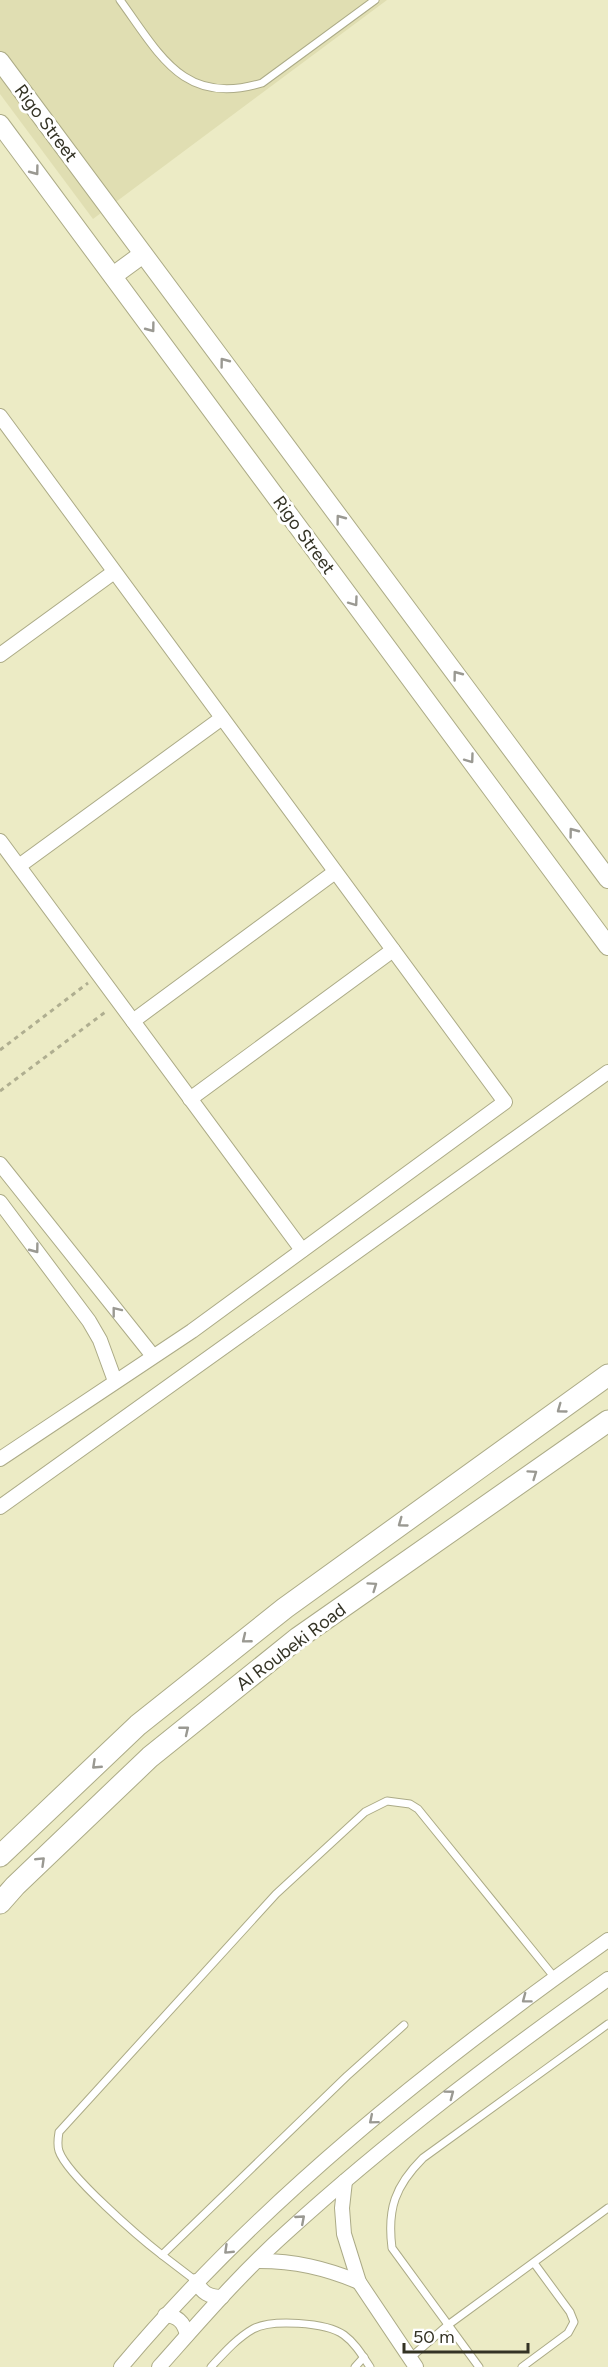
<svg xmlns="http://www.w3.org/2000/svg" width="608" height="2367" font-family="Figtree,sans-serif">
<style>
.built{fill:#e0deb2}
.lines{fill:none;stroke-linecap:round;stroke-linejoin:round}
.service-casing{stroke:#acab87;stroke-width:9}
.minor-casing{stroke:#acab87;stroke-width:16}
.secondary-casing{stroke:#acab87;stroke-width:20}
.primary-casing{stroke:#acab87;stroke-width:23}
.path{stroke:#afae90;stroke-width:3;stroke-dasharray:4.5 4.5;stroke-linecap:butt}
.service{stroke:#fff;stroke-width:7}
.minor{stroke:#fff;stroke-width:14}
.secondary{stroke:#fff;stroke-width:18}
.primary{stroke:#fff;stroke-width:21}
.oneway{stroke:#9a9992}
.labels{text-anchor:middle;dominant-baseline:central;stroke-width:6;stroke-linejoin:round;paint-order:stroke}
.street-label{font-size:18px;fill:#343325;stroke:#fff}
</style>
<rect width="100%" height="100%" fill="#ecebc5"/>
<polygon class="built" points="0,0 387,0 93,219 0,94"/>
<g class="lines">
<g class="service-casing">
<g id="service">
<path d="M120 0C160 55 184 107 262 83L375 0"/>
<path d="M162 2255C140 2238 67 2175 59 2151 57 2145 58 2138 59 2132L276 1894 365 1812 387 1801 410 1804 418 1809 555 1978"/>
<polyline points="196,2281 162,2255 347,2076 404,2025"/>
<polyline points="410,2358 448,2325 608,2208"/>
<path d="M211 2367C223 2354 237 2338 253 2329 271 2319 326 2322 344 2335 355 2343 362 2355 370 2367"/>
<polyline points="355,2367 364,2357"/>
<path d="M479 2367 392 2248C387 2209 395 2186 423 2158L608 2024"/>
<polyline points="522,2367 568,2333 574,2322 570,2312 534,2263"/>
</g>
</g>
<g class="minor-casing">
<g id="minor">
<polyline points="0,416 505,1102 192,1331 0,1459"/>
<polyline points="0,655 114,572"/>
<polyline points="0,841 302,1250"/>
<polyline points="19,866 222,718"/>
<polyline points="133,1021 335,872"/>
<polyline points="190,1099 393,950"/>
<polyline points="0,1164 153,1356"/>
<polyline points="0,1202 89,1321 100,1340 115,1381"/>
<polyline points="0,1507 608,1072"/>
<polyline points="345,2181 342,2208 344,2234 359,2282 416,2367"/>
<path d="M259 2261C295 2261 325 2268 359 2282"/>
<path d="M196 2281C202 2293 209 2297 222 2297"/>
<path d="M165 2315C178 2316 184 2322 187 2335"/>
<path d="M121 2367C260 2201 432 2065 608 1940"/>
<path d="M159 2367C200 2321 241 2273 287 2232 388 2140 497 2058 608 1979"/>
</g>
</g>
<g class="secondary-casing">
<g id="secondary">
<polyline points="0,61 608,879"/>
<polyline points="0,124 608,946"/>
<polyline points="113,276 143,254"/>
</g>
</g>
<g class="primary-casing">
<g id="primary">
<polyline points="0,1856 138,1725 285,1608 608,1375"/>
<polyline points="0,1903 15,1886 150,1757 298,1638 608,1421"/>
</g>
</g>
<g class="path">
<polyline points="0,1050 88,983"/>
<polyline points="0,1091 108,1010"/>
</g>
<use href="#service" class="service"/>
<use href="#minor" class="minor"/>
<use href="#secondary" class="secondary"/>
<use href="#primary" class="primary"/>
</g>
<defs><path id="oneway-chevron" d="M-2-3.5L2.5 0L-2 3.5" fill="none" stroke-width="1.6" stroke-linecap="round" stroke-linejoin="round" transform="scale(1.5)"/></defs>
<g class="oneway">
<use href="#oneway-chevron" transform="translate(35 171) rotate(53)"/>
<use href="#oneway-chevron" transform="translate(151 328) rotate(53)"/>
<use href="#oneway-chevron" transform="translate(224 362) rotate(-127)"/>
<use href="#oneway-chevron" transform="translate(340 519) rotate(-127)"/>
<use href="#oneway-chevron" transform="translate(354 602) rotate(54)"/>
<use href="#oneway-chevron" transform="translate(457 675) rotate(-127)"/>
<use href="#oneway-chevron" transform="translate(470 759) rotate(54)"/>
<use href="#oneway-chevron" transform="translate(573 832) rotate(-127)"/>
<use href="#oneway-chevron" transform="translate(35 1249) rotate(53)"/>
<use href="#oneway-chevron" transform="translate(116 1311) rotate(-128)"/>
<use href="#oneway-chevron" transform="translate(561 1409) rotate(144)"/>
<use href="#oneway-chevron" transform="translate(533 1474) rotate(-35)"/>
<use href="#oneway-chevron" transform="translate(402 1523) rotate(144)"/>
<use href="#oneway-chevron" transform="translate(373 1586) rotate(-35)"/>
<use href="#oneway-chevron" transform="translate(246 1639) rotate(141)"/>
<use href="#oneway-chevron" transform="translate(185 1730) rotate(-39)"/>
<use href="#oneway-chevron" transform="translate(96 1765) rotate(137)"/>
<use href="#oneway-chevron" transform="translate(41 1861) rotate(-44)"/>
<use href="#oneway-chevron" transform="translate(526 1999) rotate(143)"/>
<use href="#oneway-chevron" transform="translate(450 2094) rotate(-37)"/>
<use href="#oneway-chevron" transform="translate(373 2120) rotate(140)"/>
<use href="#oneway-chevron" transform="translate(301 2219) rotate(-41)"/>
<use href="#oneway-chevron" transform="translate(228 2250) rotate(136)"/>
</g>
<g class="labels">
<g class="street-label">
<text transform="translate(46 123) rotate(53)">Rigo Street</text>
<text transform="translate(304 535) rotate(54)">Rigo Street</text>
<text transform="translate(291 1647) rotate(-37)">Al Roubeki Road</text>
</g>
</g>
<path d="M404 2343v9h124v-9" fill="none" stroke="#343325" stroke-width="3"/>
<text x="413" y="2343" font-size="18" fill="#343325" stroke="#ffffff" stroke-width="4.5" paint-order="stroke">50 m</text>
</svg>
